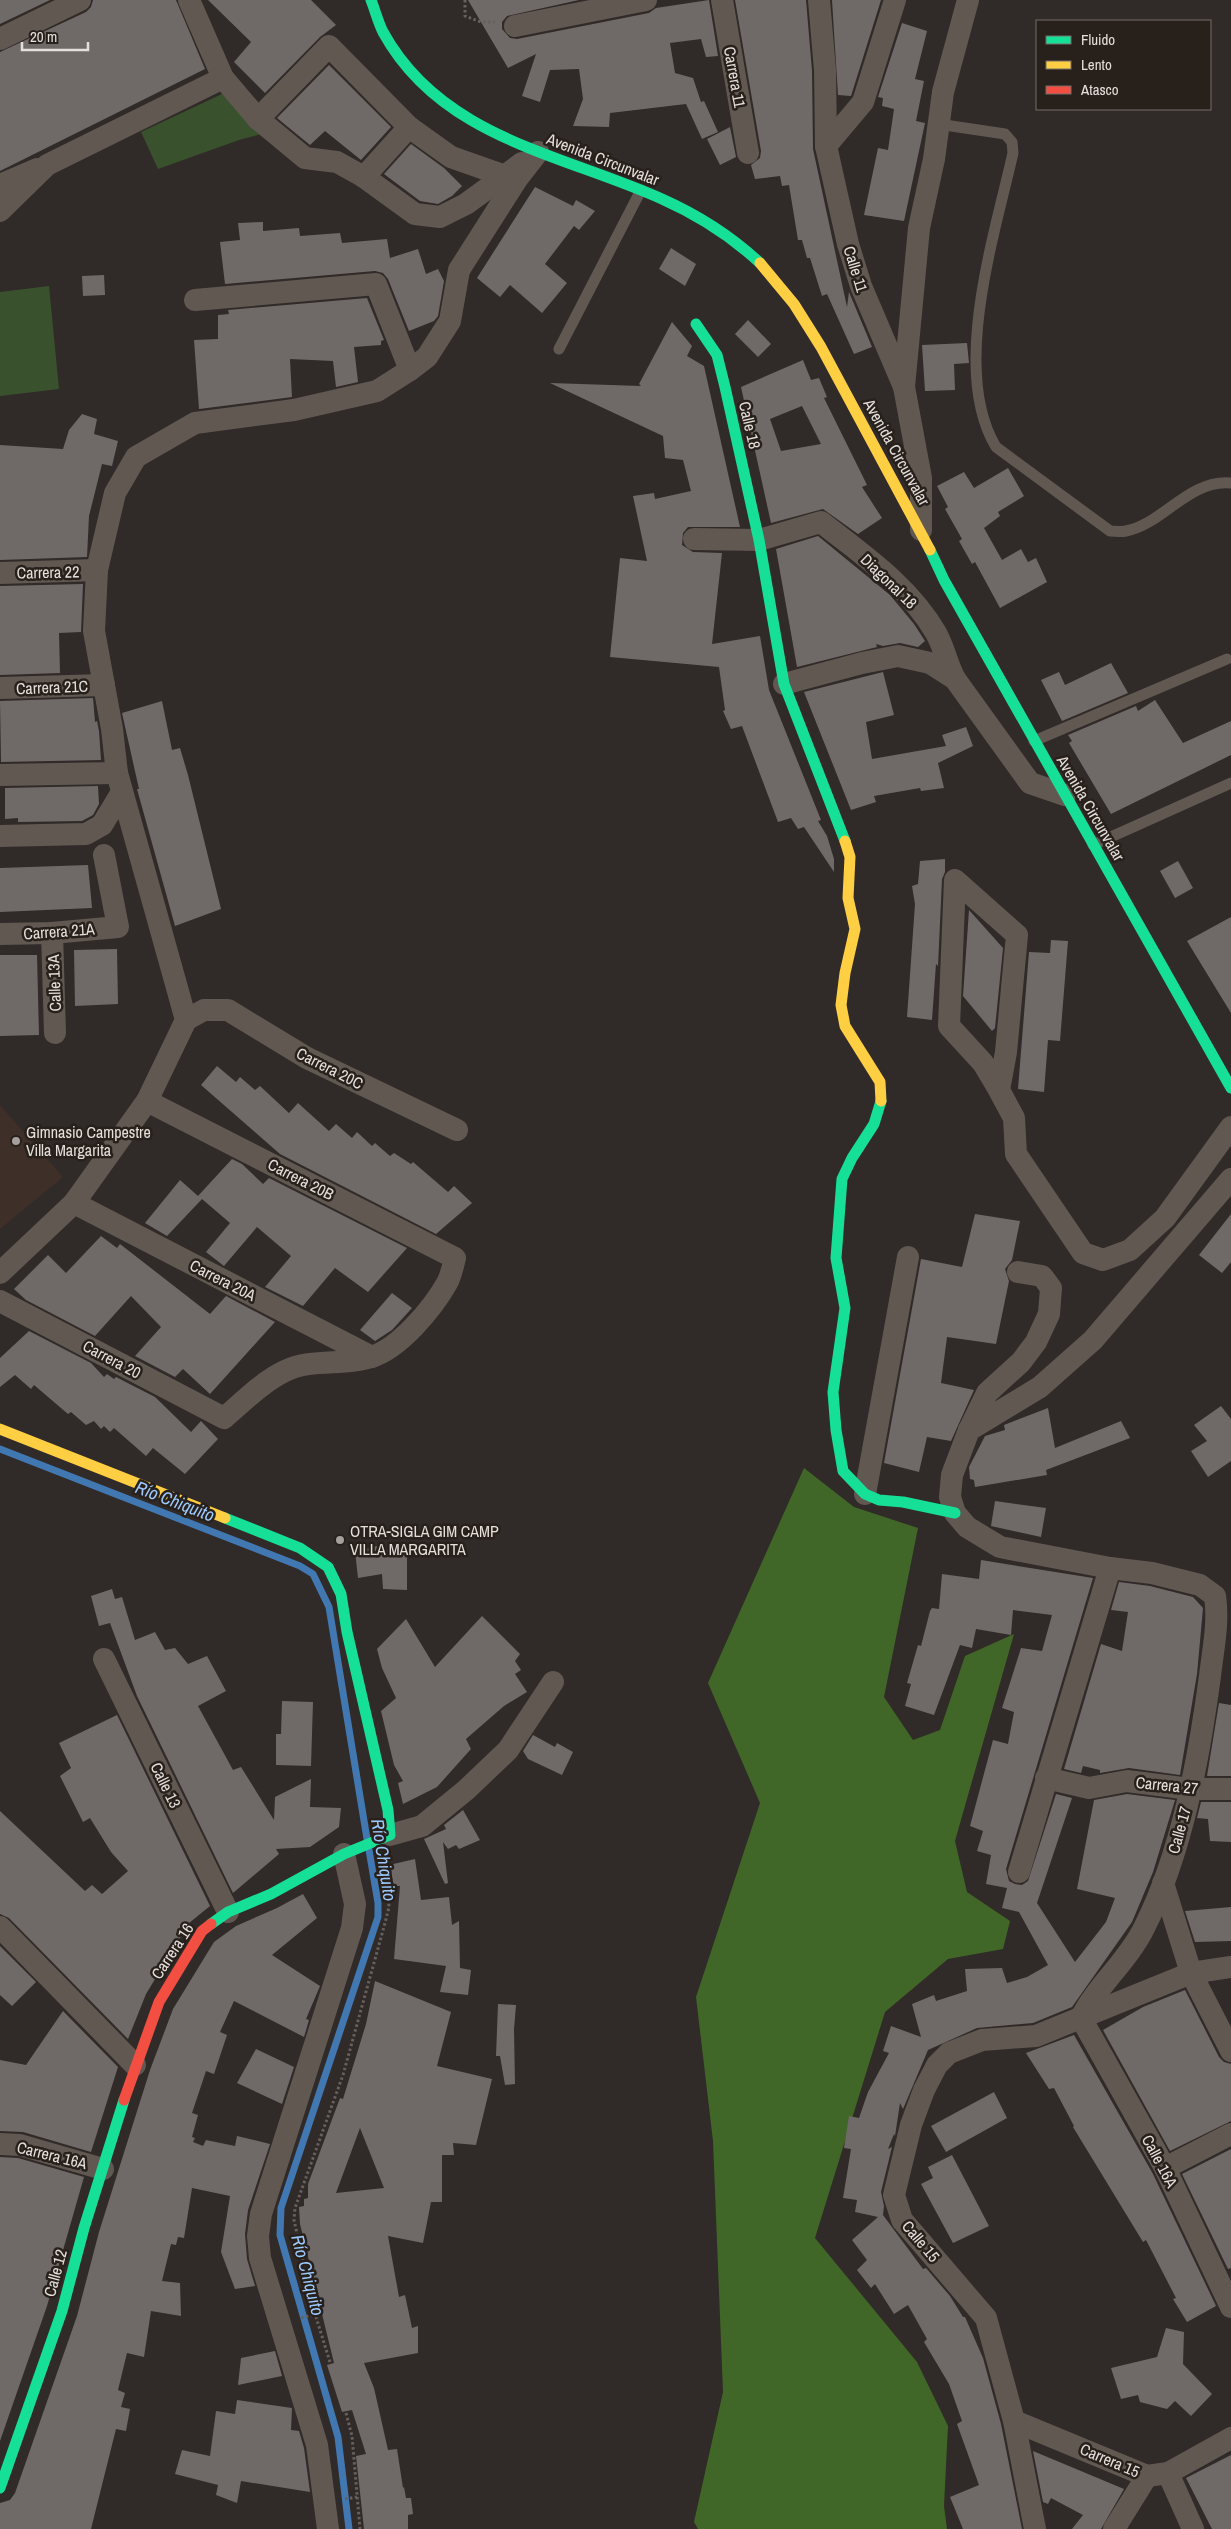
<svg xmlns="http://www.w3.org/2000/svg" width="1231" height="2529" font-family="'Archivo Narrow',sans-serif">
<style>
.built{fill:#3e3029}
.green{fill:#3a512d}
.forest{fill:#406727}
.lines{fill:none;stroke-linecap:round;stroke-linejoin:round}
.stream{stroke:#4178b2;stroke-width:7}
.building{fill:#6f6a68;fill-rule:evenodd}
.path{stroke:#67605b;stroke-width:3;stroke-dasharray:2.5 2.5;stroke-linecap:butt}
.lane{stroke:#615851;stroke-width:11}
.street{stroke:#615851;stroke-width:22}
.fast{stroke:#16e098;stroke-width:11}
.slow{stroke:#ffcf43;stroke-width:11}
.jam{stroke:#f24e42;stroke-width:11}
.poi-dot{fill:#a6a09d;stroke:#28201b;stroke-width:2}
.labels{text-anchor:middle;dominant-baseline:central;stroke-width:5;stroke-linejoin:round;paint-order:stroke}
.street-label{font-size:16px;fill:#e5dfdc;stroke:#28201b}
.poi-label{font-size:16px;fill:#e5dfdc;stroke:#28201b;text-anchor:start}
.water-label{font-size:18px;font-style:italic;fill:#9ccafe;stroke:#28201b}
</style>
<rect width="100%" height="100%" fill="#302a28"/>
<polygon class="built" points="0,1105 63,1177 0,1229"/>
<g class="green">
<polygon points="222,94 262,134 239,140 158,169 141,132"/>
<polygon points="49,286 59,389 0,396 0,292"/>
</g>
<polygon class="forest" points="804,1468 854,1507 918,1528 884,1697 913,1740 940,1730 965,1656 1014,1634 955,1841 967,1892 1010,1921 1003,1949 948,1959 885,2012 815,2238 917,2362 948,2426 944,2506 947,2529 698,2529 694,2522 723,2392 713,2141 696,1997 760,1803 708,1683"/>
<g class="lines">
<g class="stream">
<polyline points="0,1449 300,1566 313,1574 329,1607 367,1839"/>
<polyline points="349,2529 338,2437 280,2235 281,2208 378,1917 378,1903 369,1850"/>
</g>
</g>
<g class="building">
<polygon points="0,0 50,0 0,24"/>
<polygon points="93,0 176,0 205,69 0,171 0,52 86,12 91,7"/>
<polygon points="208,0 311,0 336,25 320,37 265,93 234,62 251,42"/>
<polygon points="468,0 579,0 507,16 502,22 502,29 510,38 517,39 649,13 656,8 709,0 718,56 706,57 701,39 670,43 675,73 693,78 701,102 704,101 718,132 702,139 686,104 610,113 609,127 573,126 583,99 579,69 550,70 540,102 522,96 536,54 508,68"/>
<polygon points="735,0 806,0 812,71 813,149 847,307 849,292 872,347 854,354 827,294 822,296 810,258 807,258 802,240 798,240 789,185 782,186 780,176 755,179 751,165 760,158 761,151"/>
<polygon points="832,0 881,0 851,96 838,95"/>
<polygon points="902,23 927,31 915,79 924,81 916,121 925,123 904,221 864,215 878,148 888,150 894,109 882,106 883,98 878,97"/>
<polygon points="329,65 391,127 361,160 325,131 310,145 277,118"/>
<polygon points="730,127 736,157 720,165 707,139"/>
<polygon points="411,144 444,168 462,186 452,196 438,204 420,201 384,174"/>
<polygon points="535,187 573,206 576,200 595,211 579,230 574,226 545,264 567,283 542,313 510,285 500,297 477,278"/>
<polygon points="263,222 263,231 299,228 300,236 340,233 342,243 387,239 390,258 418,249 426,274 438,269 444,281 438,316 434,321 409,331 388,279 383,273 375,271 225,284 220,242 240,240 238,223"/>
<polygon points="671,248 696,264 685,286 659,269"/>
<polygon points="104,275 105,295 83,296 82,276"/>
<polygon points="367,298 384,340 381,341 381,345 354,347 358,382 336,387 333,361 290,359 292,397 199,409 194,340 218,339 218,315 229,314 228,310"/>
<polygon points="748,320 771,344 758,357 735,334"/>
<polygon points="672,322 692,346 687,356 704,366 740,527 688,527 683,533 682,545 693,552 722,553 712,644 760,636 769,690 821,820 818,821 827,836 834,859 834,872 804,827 798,829 791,818 778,822 742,726 731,729 723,711 725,710 719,667 610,657 620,558 647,561 633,496 654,493 655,499 691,491 683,460 665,458 663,436 550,383 641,386 639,384"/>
<polygon points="967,343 969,363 954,364 955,390 925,391 922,345"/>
<path d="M803 360 811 380 819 378 827 397 824 398 867 485 862 487 882 518 858 534 823 509 771 523 741 387ZM802 406 821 444 781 451 770 419Z"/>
<polygon points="82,414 97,419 94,434 118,441 112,466 102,464 89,516 87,557 0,560 0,445 63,449 69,430"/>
<polygon points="1008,468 1024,496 998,512 1000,516 984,528 1002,560 1021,549 1028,562 1036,558 1047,582 1000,608 975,562 972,564 959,541 962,539 945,509 948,507 937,486 964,472 974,488"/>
<polygon points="818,536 890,595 914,624 925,641 918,647 900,643 883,646 876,644 877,647 797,667 776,549"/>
<polygon points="83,584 81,632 59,633 60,673 0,675 0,586"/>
<polygon points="1111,663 1128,693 1062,721 1041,680 1059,672 1065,685"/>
<polygon points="883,672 894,715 866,722 872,759 946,746 942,735 966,727 973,746 938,763 944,788 921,791 920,788 874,796 876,802 851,810 804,692"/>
<polygon points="93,698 95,722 97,721 99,731 101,760 1,762 0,701"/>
<polygon points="1155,700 1183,743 1231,721 1231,755 1111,814 1069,743 1072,741 1068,735 1136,706 1138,711"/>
<polygon points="162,701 172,750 180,748 188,775 221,909 175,926 137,789 139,789 122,713"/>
<polygon points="98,786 99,804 93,815 82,821 18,822 18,818 5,819 5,788"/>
<polygon points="945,859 945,872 942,879 938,966 936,964 932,1020 907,1017 915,904 912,886 918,884 920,861"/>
<polygon points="1178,861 1193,888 1175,898 1160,871"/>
<polygon points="88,865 92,908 0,912 0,868"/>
<polygon points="969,910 1003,948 995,1028 992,1031 963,996"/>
<polygon points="1231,917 1231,1013 1187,941"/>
<polygon points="1051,940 1068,941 1060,1041 1048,1040 1044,1092 1018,1089 1029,952 1050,953"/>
<polygon points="117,949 118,1004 75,1006 74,950"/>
<polygon points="0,955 37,955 39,1035 0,1036"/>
<polygon points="217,1066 236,1082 240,1077 255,1090 260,1086 289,1113 298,1103 329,1131 336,1124 352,1138 357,1132 372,1146 375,1143 390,1156 394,1153 411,1164 413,1162 448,1192 454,1186 472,1203 436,1234 280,1154 201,1085"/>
<polygon points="232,1159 242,1164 263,1184 269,1178 407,1248 368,1292 335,1268 303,1306 265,1287 291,1256 257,1227 224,1266 206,1252 230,1223 202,1199 167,1236 145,1223 180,1180 198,1196"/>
<polygon points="975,1214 1020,1221 1012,1260 1005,1269 1009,1281 996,1344 947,1337 941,1383 974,1390 951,1441 927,1437 919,1472 884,1463 921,1259 962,1267"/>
<polygon points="1231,1214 1231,1262 1222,1273 1199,1255"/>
<polygon points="101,1236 117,1248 120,1244 210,1314 226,1296 275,1322 210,1394 183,1369 175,1377 135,1356 161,1327 131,1296 95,1336 26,1300 14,1289 48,1255 66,1273"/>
<polygon points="392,1293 412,1308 392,1330 375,1341 360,1330"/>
<polygon points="29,1331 91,1363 104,1377 107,1374 114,1379 116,1377 155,1397 191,1432 201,1421 218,1439 185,1474 153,1448 146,1456 114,1428 110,1432 104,1426 101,1429 94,1421 86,1425 71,1412 68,1414 34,1385 31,1389 15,1375 0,1387 0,1358"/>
<polygon points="1221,1406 1231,1419 1231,1461 1208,1477 1191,1451 1207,1441 1194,1425"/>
<polygon points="1048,1408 1055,1448 1121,1421 1130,1438 1046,1470 1047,1475 975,1487 974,1480 970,1479 969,1467 985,1436 1005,1430 1004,1425"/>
<polygon points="995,1501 1046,1508 1041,1537 991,1526"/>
<polygon points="382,1545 382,1550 407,1548 407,1590 383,1589 382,1574 358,1578 355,1551"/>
<polygon points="981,1560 1093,1578 1006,1869 1009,1881 1015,1884 1022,1885 1028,1881 1056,1794 1072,1798 1037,1903 1075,1962 1106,1922 1115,1898 1077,1889 1094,1800 1127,1794 1175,1800 1153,1872 1132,1922 1072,2007 1033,2023 977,2028 928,2050 903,2109 900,2103 895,2136 894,2134 888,2149 892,2147 881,2192 884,2206 883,2215 923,2269 926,2268 950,2296 963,2317 965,2317 983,2358 1001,2424 1022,2529 963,2529 950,2497 979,2485 957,2424 962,2421 949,2384 924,2342 927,2339 908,2305 894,2314 875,2284 871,2288 857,2270 867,2260 852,2240 878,2217 855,2212 857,2200 843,2198 851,2149 844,2148 849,2116 859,2118 868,2092 889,2053 883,2051 891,2026 921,2037 912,2004 934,1995 936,2001 967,1991 965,1969 1002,1968 1007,1983 1027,1977 1048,1965 1019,1912 1002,1908 1007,1888 986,1884 991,1855 977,1851 983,1831 970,1826 993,1740 1008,1744 1014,1712 1002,1708 1021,1648 1042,1651 1052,1615 1013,1610 1011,1635 976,1629 972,1648 960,1645 934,1715 905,1706 911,1684 907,1683 918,1645 921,1646 930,1611 932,1608 939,1609 942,1574 979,1579"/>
<polygon points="1119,1582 1150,1586 1193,1597 1203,1608 1197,1674 1180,1775 1129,1768 1100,1773 1100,1770 1083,1766 1081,1773 1064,1769 1101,1644 1122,1651 1128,1612 1111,1610"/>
<polygon points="112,1589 115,1599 122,1597 135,1640 155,1632 165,1650 175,1648 188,1664 207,1656 226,1691 198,1706 233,1770 241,1767 274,1820 275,1797 311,1779 310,1807 341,1808 339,1827 310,1847 276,1849 279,1854 233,1893 137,1696 110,1623 99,1626 91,1596"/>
<polygon points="482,1616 520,1654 515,1661 521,1670 515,1674 527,1692 504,1706 466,1739 471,1749 437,1787 403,1804 398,1783 403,1781 394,1765 381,1711 396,1698 382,1668 377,1649 406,1619 435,1667"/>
<polygon points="282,1701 313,1702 311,1766 276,1765 276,1734 281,1734"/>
<polygon points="1219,1703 1231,1705 1231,1776 1207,1776"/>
<polygon points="117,1715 210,1906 189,1923 146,1994 128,2039 9,1918 0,1914 0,1811 85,1891 92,1885 102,1894 128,1871 111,1852 90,1818 83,1822 60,1776 71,1768 59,1743"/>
<polygon points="533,1735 555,1747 557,1743 573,1752 562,1775 528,1759 523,1751"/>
<polygon points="1201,1802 1231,1802 1231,1842 1210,1841 1208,1819 1197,1818"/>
<polygon points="463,1810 480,1840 459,1849 456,1845 448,1849 443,1842 448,1883 445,1884 424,1839 446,1829 444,1825"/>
<polygon points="415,1859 421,1900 449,1897 452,1925 459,1921 460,1968 471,1970 468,1995 440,1992 446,1966 394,1959 400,1886 394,1886 389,1865"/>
<polygon points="303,1894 317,1918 272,1955 320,1986 306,2019 309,2020 304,2037 234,2001 220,2032 227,2035 214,2074 206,2071 192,2113 198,2115 192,2137 195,2138 193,2142 203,2146 206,2140 235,2146 237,2136 270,2144 248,2210 245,2234 247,2259 255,2286 235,2289 221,2252 230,2196 192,2188 184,2238 178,2237 176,2245 171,2244 162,2281 180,2283 181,2316 151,2311 144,2357 127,2353 118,2390 125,2393 121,2407 130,2409 126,2431 116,2429 91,2529 0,2529 0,2503 10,2500 15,2493 77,2316 99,2232 150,2070 173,2009 214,1942 236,1926 277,1908"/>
<polygon points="1231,1907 1231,1941 1195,1942 1185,1911"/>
<polygon points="0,1946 36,1982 12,2006 0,1995"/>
<path d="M375 1981 451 2012 437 2066 492 2079 476 2145 453 2143 454 2155H442V2202H431L423 2243 388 2236 399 2297 405 2295 412 2328 418 2326V2353L364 2363 374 2388 388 2450 397 2449 403 2488 404 2487 406 2498H411L413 2514 408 2515V2529H364L356 2456 366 2454 352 2410 342 2412 327 2365 334 2363 300 2224 299 2207 304 2206V2199L308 2198V2184L340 2098 343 2099 366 2024ZM360 2128 384 2188 336 2193Z"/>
<polygon points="1185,1990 1219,2057 1224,2062 1231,2064 1231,2121 1170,2151 1103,2030 1143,2007"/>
<polygon points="498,2004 516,2005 514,2029 515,2084 505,2085 500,2056 496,2056"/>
<polygon points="63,2011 118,2067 91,2152 23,2132 0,2131 0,2060 26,2065"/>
<polygon points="1074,2035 1153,2174 1216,2306 1187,2322 1173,2299 1176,2298 1146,2240 1143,2242 1073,2127 1074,2126 1054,2088 1049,2089 1026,2053"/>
<polygon points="256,2049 294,2067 282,2104 237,2083"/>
<polygon points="994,2092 1007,2118 946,2152 931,2126"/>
<polygon points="1231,2149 1231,2268 1228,2269 1182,2174"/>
<polygon points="952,2155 989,2226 953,2243 921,2184 933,2178 928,2167"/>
<polygon points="0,2157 18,2158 84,2177 47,2306 0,2441"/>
<polygon points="1166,2328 1184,2332 1183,2364 1212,2394 1191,2416 1175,2401 1167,2409 1140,2402 1138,2395 1121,2399 1111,2368 1157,2357"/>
<polygon points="275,2351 282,2376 238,2385 241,2358"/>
<polygon points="237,2400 292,2408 291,2430 299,2431 304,2448 310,2492 241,2481 237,2503 216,2495 218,2485 175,2474 182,2450 210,2456 216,2411 235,2414"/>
<polygon points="1033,2451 1124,2489 1101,2529 1072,2529 1083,2515 1051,2498 1048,2504 1043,2502"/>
<polygon points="1231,2455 1231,2529 1212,2529 1186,2478"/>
</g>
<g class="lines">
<g class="path">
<polyline points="465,0 465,16 481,22 495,22"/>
<polyline points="301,2318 315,2314"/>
<polyline points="330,2362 315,2314 294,2220 295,2208 343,2075 385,1923 389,1907 386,1863"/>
<polyline points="346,2413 352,2436 360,2529"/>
<polyline points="345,2499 357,2497"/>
</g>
<g class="lane">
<path d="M938 124 1005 134 1012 142 1013 153C995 234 950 371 996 447L1110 531C1115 531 1121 532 1126 531 1163 524 1189 479 1231 483"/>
<polyline points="559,349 641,190"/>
<polyline points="1034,741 1227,659"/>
<polyline points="1093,845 1231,783"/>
</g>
<g class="street">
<polyline points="189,0 223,78 258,119 305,158 337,162 364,177 415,214 440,217 466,204 522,163"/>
<polyline points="722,0 748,153"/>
<polyline points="819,0 825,70 826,146 848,244 861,286 904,387 921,478 921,530"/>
<polyline points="515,26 646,0"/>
<polyline points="0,39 80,0"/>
<polyline points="258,119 329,46 409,127 451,157 505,176"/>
<polyline points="826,146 863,102 895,0"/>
<polyline points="364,177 409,127"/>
<polyline points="0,185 37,169"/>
<polyline points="0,211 47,165 223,78"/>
<polyline points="195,300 376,284 410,370"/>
<polyline points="904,387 919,228 934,159 943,92 968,0"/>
<path d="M694 539 759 540 821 522C863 555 909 586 936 633 944 647 947 664 955 679"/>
<polyline points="0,573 97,570"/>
<polyline points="784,684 862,663 898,656 930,663 955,679 1030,783 1065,795"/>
<polyline points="0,688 104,685"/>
<polyline points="0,775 117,773"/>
<polyline points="0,836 86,834 102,825 122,792"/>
<polyline points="52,933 55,1033"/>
<polyline points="0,934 52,933 118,927 104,855"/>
<polyline points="186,1020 117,773 112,729 94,631 97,570 115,493 136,457 195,423 294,410 377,391 410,370 427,357 450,321 459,270 517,179 538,152"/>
<polyline points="999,1090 1006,1052 1017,935 955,880 949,1026 983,1063 999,1090 1014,1118 1016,1154 1083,1253 1103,1260 1130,1250 1165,1218 1231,1127"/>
<polyline points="74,1203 372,1357"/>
<polyline points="0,1273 74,1203 147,1101 186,1020 204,1010 228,1010 307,1058 457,1130"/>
<path d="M0 1301 224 1418C243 1402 262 1382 285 1371 312 1358 344 1366 371 1357 399 1349 433 1308 447 1283 451 1276 453 1266 455 1258L147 1101"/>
<polyline points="969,1430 987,1393 1021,1362 1036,1342 1049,1314 1051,1288 1042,1276 1018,1272"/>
<polyline points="865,1494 908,1257"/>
<polyline points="104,1659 228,1912"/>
<polyline points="1046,1778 1089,1788 1127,1781 1190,1789 1231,1789"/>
<polyline points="390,1835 422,1826 466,1790 508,1750 553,1682"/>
<polyline points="1019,1872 1110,1568"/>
<polyline points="1163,1883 1191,1973 1231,2051"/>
<polyline points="0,1927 135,2065"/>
<path d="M1081 2018C1095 1988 1128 1961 1144 1928 1182 1853 1199 1758 1210 1676 1213 1649 1219 1623 1215 1596L1200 1585 1152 1573 1110 1568 1000 1547 967 1527 955 1513 950 1497 952 1475 969 1430 1040 1387 1093 1340 1231 1179"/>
<polyline points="1081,2018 1165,2168 1231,2307"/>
<polyline points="0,2144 20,2145 103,2169"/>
<polyline points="1165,2168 1231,2134"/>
<polyline points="1014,2421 1147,2476 1168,2473 1231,2438"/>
<polyline points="1168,2473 1193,2529"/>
<polyline points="328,2529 317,2445 260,2258 258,2236 261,2214 352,1928 355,1904 344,1854"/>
<polyline points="1035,2529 1014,2421 986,2318 902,2220 894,2195 911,2125 924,2090 937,2065 949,2053 982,2040 1036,2036 1191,1973 1231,1967"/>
<polyline points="1114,2529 1147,2476"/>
</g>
<g class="fast">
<path d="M371 0C375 10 378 22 383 32 441 138 562 154 662 199 698 215 731 236 760 263"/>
<polyline points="696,324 717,355 725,387 759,540 784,684 845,841"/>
<polyline points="930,550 944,580 1231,1088"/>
<polyline points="881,1101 874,1124 852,1158 842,1179 836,1258 845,1308 833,1392 836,1430 843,1471 865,1494 879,1500 903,1502 955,1513"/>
<polyline points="211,1924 228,1912 271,1894 344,1854 390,1835 388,1810 347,1632 341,1594 328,1567 300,1548 225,1518"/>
<polyline points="0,2488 62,2311 84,2228 124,2100"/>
</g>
<g class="slow">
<polyline points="760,263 794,304 821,347 930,550"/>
<polyline points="845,841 850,857 848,898 855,929 845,973 841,1005 845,1026 880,1082 881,1101"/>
<polyline points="0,1429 225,1518"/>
</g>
<polyline class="jam" points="124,2100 159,2002 202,1931 211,1924"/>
</g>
<g class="poi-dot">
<circle cx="16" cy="1141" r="5"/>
<circle cx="340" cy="1540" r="5"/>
</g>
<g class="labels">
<g class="street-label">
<text transform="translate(735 77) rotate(80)">Carrera 11</text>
<text transform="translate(603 159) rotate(21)">Avenida Circunvalar</text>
<text transform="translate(856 269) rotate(73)">Calle 11</text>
<text transform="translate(750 425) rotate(77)">Calle 18</text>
<text transform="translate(897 452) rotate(61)">Avenida Circunvalar</text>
<text transform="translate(48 572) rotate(-1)">Carrera 22</text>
<text transform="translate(889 581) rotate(44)">Diagonal 18</text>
<text transform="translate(52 687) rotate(-2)">Carrera 21C</text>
<text transform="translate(1091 808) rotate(60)">Avenida Circunvalar</text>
<text transform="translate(59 931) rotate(-4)">Carrera 21A</text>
<text transform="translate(54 983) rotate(-92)">Calle 13A</text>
<text transform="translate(330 1068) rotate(27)">Carrera 20C</text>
<text transform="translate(301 1179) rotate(27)">Carrera 20B</text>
<text transform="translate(223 1280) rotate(27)">Carrera 20A</text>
<text transform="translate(112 1359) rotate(28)">Carrera 20</text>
<text transform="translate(166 1785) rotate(64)">Calle 13</text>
<text transform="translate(1167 1785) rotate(6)">Carrera 27</text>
<text transform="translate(1179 1830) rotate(-75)">Calle 17</text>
<text transform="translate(172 1951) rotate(-57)">Carrera 16</text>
<text transform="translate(52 2155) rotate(14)">Carrera 16A</text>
<text transform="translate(1160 2161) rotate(62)">Calle 16A</text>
<text transform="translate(921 2241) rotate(50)">Calle 15</text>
<text transform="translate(55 2273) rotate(-75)">Calle 12</text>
<text transform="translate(1110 2460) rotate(23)">Carrera 15</text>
</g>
<g class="poi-label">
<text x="26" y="1132">Gimnasio Campestre<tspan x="26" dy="18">Villa Margarita</tspan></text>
<text x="350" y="1531">OTRA-SIGLA GIM CAMP<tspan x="350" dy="18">VILLA MARGARITA</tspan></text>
</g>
<g class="water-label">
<text transform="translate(175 1501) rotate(21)">Río Chiquito</text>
<text transform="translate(384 1860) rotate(81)">Río Chiquito</text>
<text transform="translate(308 2275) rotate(75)">Río Chiquito</text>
</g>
</g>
<rect x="1036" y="20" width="175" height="90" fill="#28201b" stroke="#746c68"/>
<rect x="1046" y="36" width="25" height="8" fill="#16e098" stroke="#746c68"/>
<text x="1081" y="45" font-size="15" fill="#e5dfdc">Fluido</text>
<rect x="1046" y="61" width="25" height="8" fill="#ffcf43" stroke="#746c68"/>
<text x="1081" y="70" font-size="15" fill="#e5dfdc">Lento</text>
<rect x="1046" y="86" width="25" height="8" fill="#f24e42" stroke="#746c68"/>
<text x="1081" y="95" font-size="15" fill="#e5dfdc">Atasco</text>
<path d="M22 42v8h66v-8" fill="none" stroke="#e5dfdc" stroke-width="2.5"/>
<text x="30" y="42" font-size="15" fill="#e5dfdc" stroke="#28201b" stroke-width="4" paint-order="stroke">20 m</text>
</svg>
